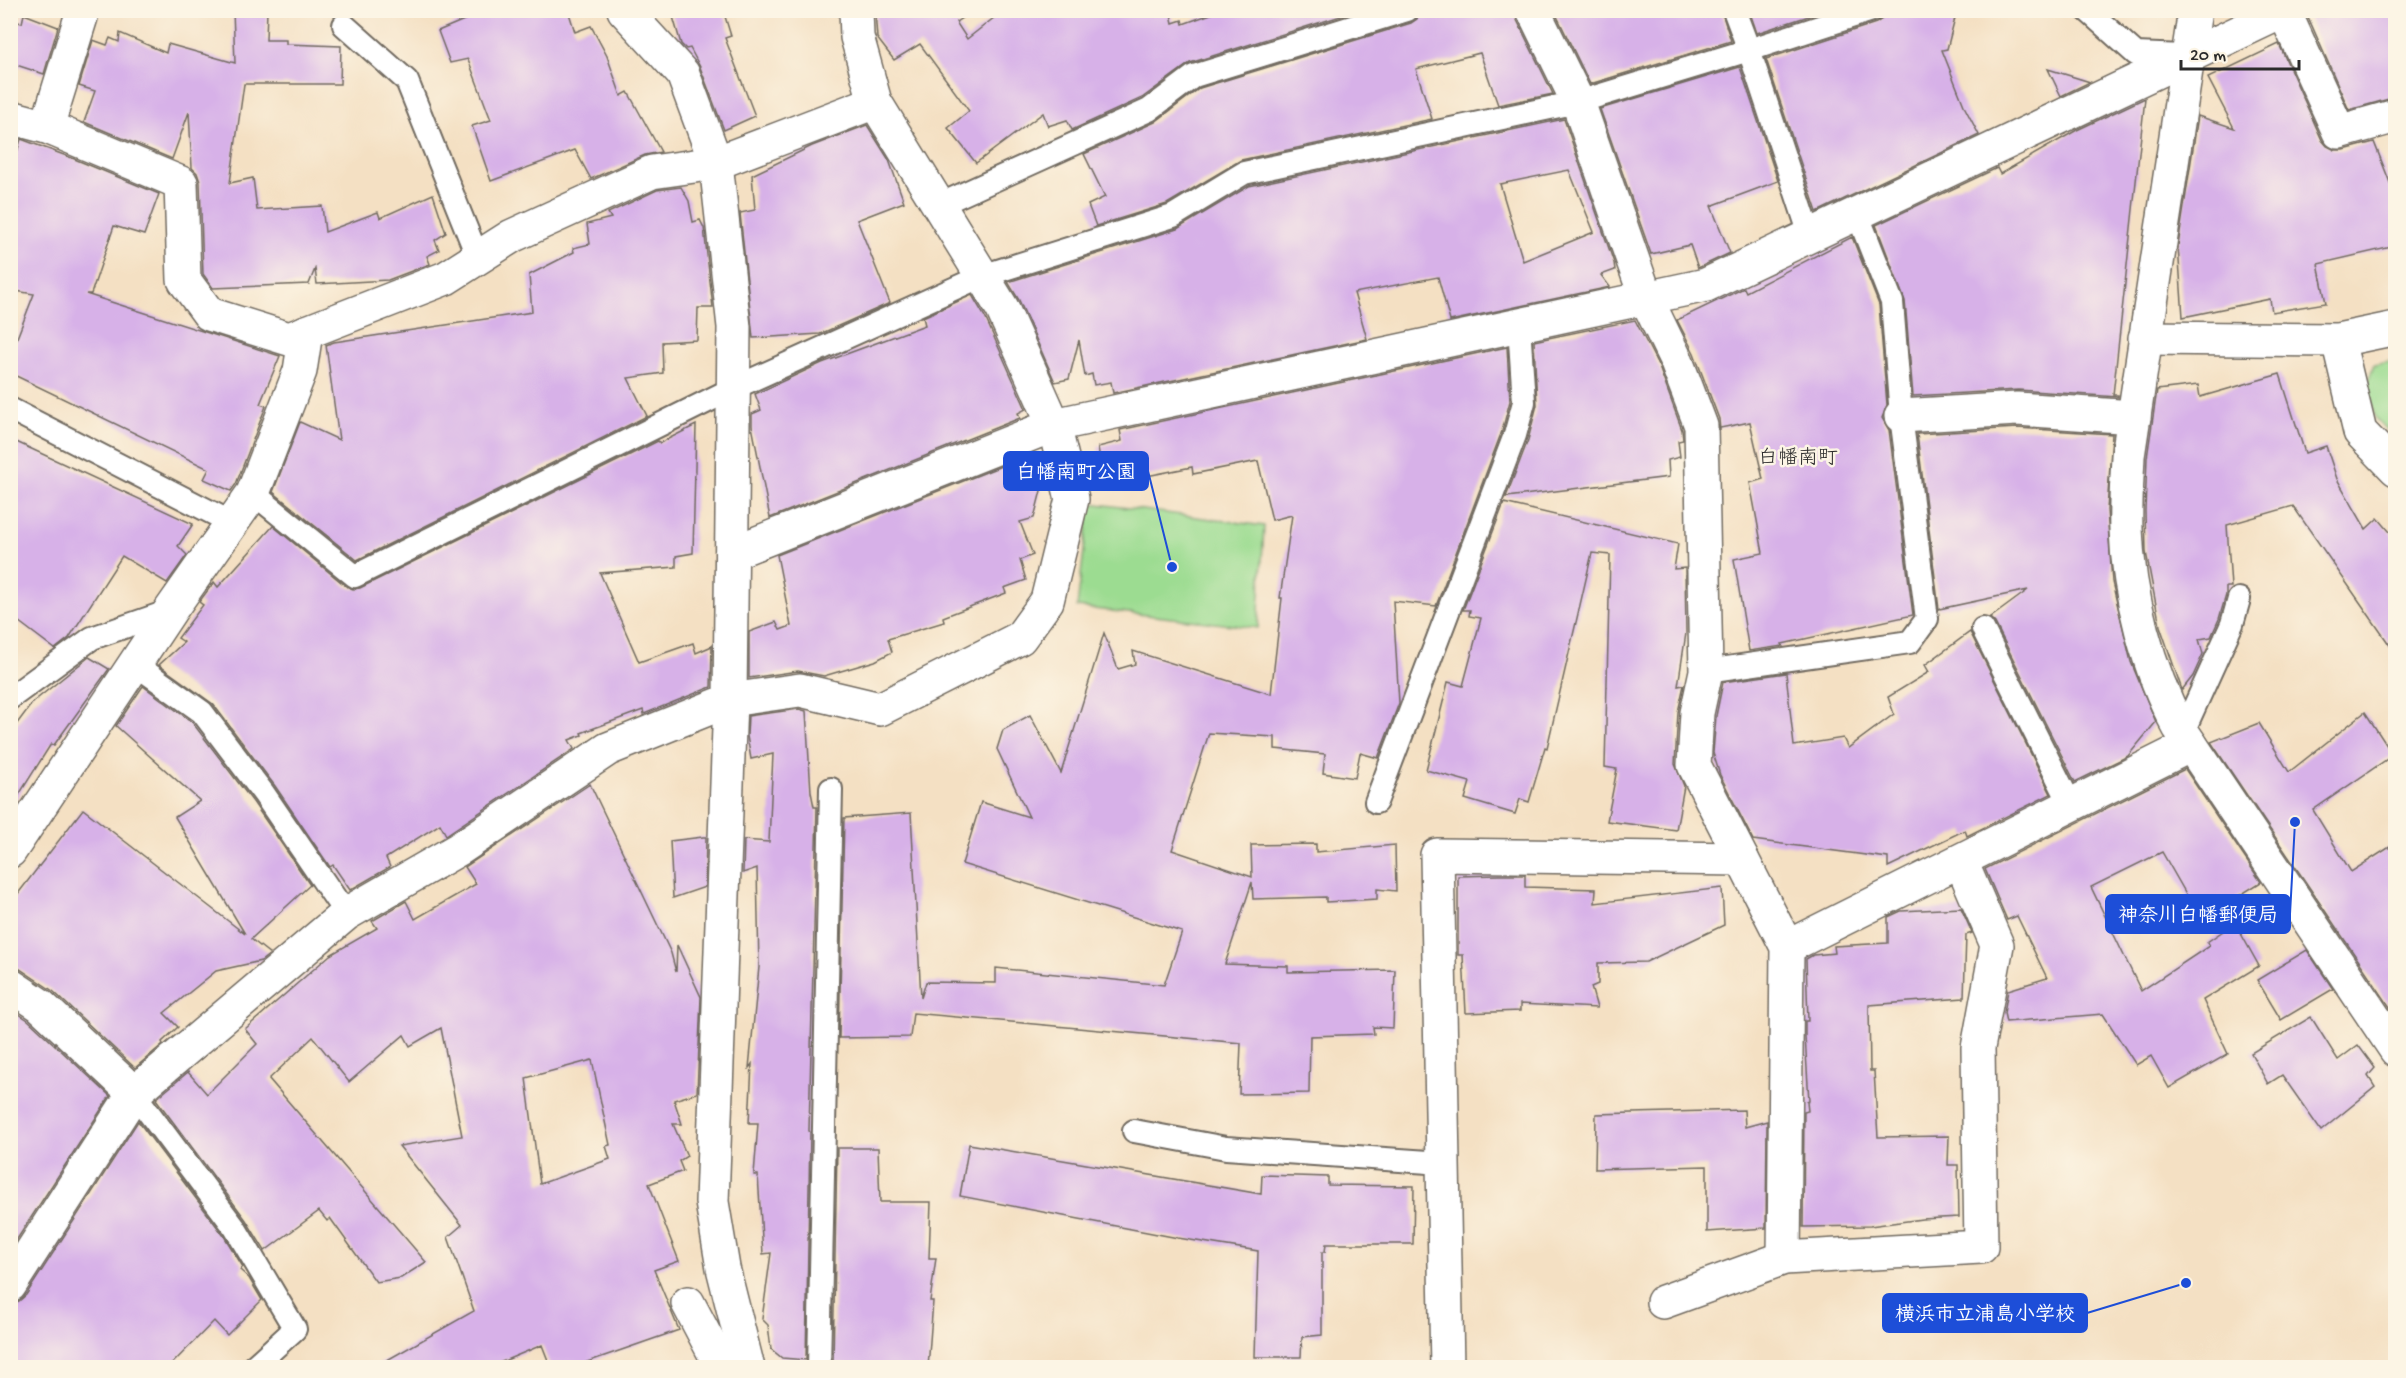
<svg xmlns="http://www.w3.org/2000/svg" width="2406" height="1378" font-family="'Gochi Hand','Klee One',sans-serif">
<style>
.green{fill:#9cdc91;stroke:#64845e;stroke-width:1.5}
.building{fill:#d7b1e8;fill-rule:evenodd}
.lines{fill:none;stroke-linecap:round;stroke-linejoin:round}
.service-casing{stroke:#716a60;stroke-width:26}
.minor-casing{stroke:#716a60;stroke-width:36}
.tertiary-casing{stroke:#716a60;stroke-width:36}
.service{stroke:#fff;stroke-width:22}
.minor{stroke:#fff;stroke-width:33}
.tertiary{stroke:#fff;stroke-width:33}
.labels{text-anchor:middle;dominant-baseline:central;stroke-width:5;stroke-linejoin:round;paint-order:stroke}
.neighbourhood-label{font-size:20px;fill:#2b2b2b;stroke:#fcf5e5}
.leader{fill:none;stroke:#1d4ed8;stroke-width:2}
.callout-dot{fill:#1d4ed8;stroke:#fcf5e5;stroke-width:2}
.callout{fill:#1d4ed8;stroke:#1d4ed8;stroke-width:2}
.callout-label{font-size:20px;text-anchor:middle;font-weight:bold;fill:#fff}
</style>
<rect width="100%" height="100%" fill="#fcf5e5"/>
<filter id="ink" filterUnits="userSpaceOnUse"><feTurbulence type="fractalNoise" baseFrequency=".0167" numOctaves="2"/><feDisplacementMap in="SourceGraphic" scale="12" xChannelSelector="R" yChannelSelector="G"/><feConvolveMatrix kernelMatrix="1 2 1 2 8 2 1 2 1" color-interpolation-filters="sRGB"/></filter>
<filter id="wash" filterUnits="userSpaceOnUse"><feTurbulence type="fractalNoise" baseFrequency=".008" numOctaves="4" result="noise"/><feDisplacementMap in="SourceGraphic" scale="24" xChannelSelector="R" yChannelSelector="G"/><feGaussianBlur stdDeviation="1.35" result="paint"/><feColorMatrix in="noise" values="0 0 0 0 0 0 0 0 0 0 0 0 0 0 0 0 0 1.4 0 .05"/><feComposite in="paint" operator="in"/></filter>
<g filter="url(#wash)">
<rect width="100%" height="100%" fill="#f4e0c3"/>
<g class="green">
<polygon points="2395,361 2396,361 2395,437 2375,418 2367,384 2374,365"/>
<polygon points="1090,503 1264,526 1258,628 1077,607"/>
</g>
<g id="blocks">
<g class="building">
<polygon points="233,10 267,10 266,40 286,40 286,44 341,46 340,84 244,84 230,183 253,178 257,210 322,206 325,232 378,212 380,218 433,194 446,233 435,240 439,250 427,256 430,264 388,280 317,284 315,269 309,284 213,288 203,274 200,182 197,173 192,168 189,112 172,159 84,122 95,91 79,86 93,40 107,45 110,38 119,42 120,33 166,53 168,44 235,63"/>
<polygon points="488,10 568,10 575,32 591,26 607,56 621,96 628,92 661,152 645,155 591,179 575,150 491,181 472,126 491,120 468,59 450,63 438,31"/>
<polygon points="671,10 723,10 731,36 725,38 755,116 724,130 700,67 690,48 686,49 681,44"/>
<polygon points="875,10 974,10 956,22 967,39 1004,10 1170,10 1173,23 1182,20 1183,24 1222,10 1360,10 1190,63 1142,98 1072,130 1067,120 1048,126 1043,113 976,163 948,128 969,111 920,44 894,60 877,38"/>
<polygon points="1420,10 1515,10 1516,18 1553,94 1498,105 1480,53 1416,69 1432,119 1241,160 1167,204 1096,226 1088,205 1105,197 1084,154 1155,122 1200,88 1411,23 1417,19"/>
<polygon points="1554,10 1721,10 1731,41 1590,84"/>
<polygon points="1749,10 1827,10 1757,33"/>
<polygon points="1885,10 1957,10 1947,49 1942,50 1965,108 1979,135 1817,212 1766,59 1876,23 1882,19"/>
<polygon points="2305,10 2396,10 2396,97 2349,110"/>
<polygon points="24,14 58,27 44,74 10,63 10,20 22,23"/>
<polygon points="2279,44 2322,140 2327,146 2335,150 2344,150 2374,142 2396,198 2396,246 2318,264 2326,303 2272,312 2270,299 2183,317 2178,246 2198,116 2234,128 2208,78"/>
<polygon points="1740,67 1778,181 1711,206 1730,253 1698,268 1690,245 1651,254 1600,109"/>
<polygon points="2048,69 2090,82 2061,96"/>
<polygon points="2145,98 2113,395 2118,395 2118,397 2018,390 1913,396 1905,301 1876,225 1997,168 2000,174 2077,130"/>
<path d="M1564 119 1614 263 1615 270 1601 275 1610 287 1450 321 1438 277 1354 293 1367 339 1113 393 1111 382 1094 385 1092 374 1085 376 1079 340 1069 379 1055 382 1019 300 1008 282 1177 229 1249 186ZM1569 170 1594 232 1523 261 1500 184Z"/>
<polygon points="867,125 889,160 904,202 857,220 890,303 820,334 753,338 740,213 755,210 752,175 812,146"/>
<polygon points="21,139 72,158 159,194 144,235 114,226 91,294 86,294 280,356 260,404 266,406 236,484 231,491 204,479 209,469 10,373 10,356 34,294 10,290 10,175"/>
<polygon points="681,187 689,201 693,222 700,220 704,228 713,308 698,308 697,340 662,342 663,373 628,378 647,416 357,560 273,492 300,422 339,440 326,345 334,342 532,312 529,275 574,252 573,248 590,244 587,224 611,218 608,213 657,190"/>
<polygon points="1852,237 1879,305 1887,405 1882,418 1889,430 1913,615 1782,644 1783,646 1749,651 1734,559 1763,553 1750,483 1763,479 1750,422 1720,428 1720,430 1719,419 1694,353 1677,320 1744,288 1746,292"/>
<polygon points="972,295 985,317 1026,409 1018,413 1020,418 770,518 752,426 752,414 761,410 755,394 822,363 925,325 923,317"/>
<polygon points="1635,320 1659,367 1682,430 1683,440 1678,441 1680,457 1668,460 1669,477 1506,497 1528,440 1537,405 1534,341"/>
<polygon points="1507,347 1510,401 1502,431 1436,606 1393,601 1399,703 1378,758 1360,753 1355,778 1323,773 1325,754 1275,749 1275,737 1209,733 1172,850 1252,877 1251,845 1316,844 1316,852 1395,845 1396,891 1377,889 1377,899 1326,902 1326,897 1253,899 1252,882 1225,964 1288,966 1288,972 1395,970 1393,1028 1373,1027 1374,1034 1310,1036 1309,1093 1239,1094 1241,1043 913,1013 910,1037 839,1038 844,818 911,813 921,998 926,982 996,983 996,968 1164,985 1182,932 962,864 981,802 1029,817 997,749 1003,730 1030,715 1061,773 1104,633 1118,669 1135,664 1133,651 1271,694 1282,598 1280,598 1292,515 1272,520 1258,461 1193,474 1192,467 1122,481 1120,474 1103,478 1098,447 1122,441 1120,430"/>
<polygon points="2280,374 2305,453 2326,446 2337,479 2366,529 2378,518 2396,539 2396,654 2293,506 2227,525 2231,587 2226,587 2226,595 2219,619 2211,637 2199,639 2203,654 2193,676 2182,690 2160,626 2146,552 2145,511 2147,458 2157,390 2198,385 2200,397"/>
<polygon points="696,425 693,553 676,556 676,567 600,573 639,662 693,643 696,653 712,646 711,687 644,714 643,710 581,733 582,735 569,740 574,749 446,835 440,824 386,858 390,867 350,890 333,865 330,867 275,786 213,704 159,665 184,642 178,638 203,605 199,602 214,582 218,587 273,526 346,586 353,589 360,588 658,441 660,443"/>
<polygon points="2017,428 2112,434 2107,510 2112,582 2131,662 2156,722 2128,756 2075,782 1995,623 1990,618 2028,590 1939,609 1917,434"/>
<polygon points="10,439 193,524 178,546 187,555 167,583 122,556 69,638 55,649 10,615"/>
<polygon points="1034,453 1044,479 1034,518 1020,522 1033,555 1020,560 1026,580 1004,588 1006,593 943,617 944,622 888,639 892,652 875,661 824,676 798,671 749,678 749,632 776,622 780,630 791,626 777,555"/>
<polygon points="1504,503 1678,544 1674,569 1685,568 1686,633 1678,686 1684,685 1678,712 1675,764 1684,786 1676,830 1607,821 1617,769 1605,767 1610,555 1592,553 1547,748 1545,747 1529,802 1520,799 1515,814 1465,799 1470,782 1426,770 1448,682 1463,686 1481,618 1469,616 1470,610 1463,610"/>
<polygon points="1970,632 2051,794 1967,836 1965,830 1888,867 1888,858 1753,840 1720,775 1713,753 1716,716 1723,682 1786,673 1794,746 1843,738 1848,748 1894,714 1888,697 1929,672 1925,665"/>
<polygon points="89,657 109,669 54,745 51,744 10,809 10,733 33,702"/>
<polygon points="143,686 192,722 253,802 310,885 251,939 270,954 261,961 216,971 164,1013 178,1027 162,1042 163,1044 135,1068 53,991 20,969 10,966 10,904 83,809 245,934 175,817 200,801 116,726"/>
<polygon points="799,709 806,711 811,792 814,807 817,807 809,1131 810,1132 806,1360 782,1358 771,1349 768,1325 762,1319 771,1253 763,1254 758,1175 754,1175 758,1123 749,1123 752,1064 749,1068 759,967 757,868 743,873 744,840 769,842 773,754 751,759 747,736 748,716"/>
<polygon points="2365,712 2393,755 2313,810 2351,872 2396,843 2396,1016 2211,742 2259,723 2289,772"/>
<polygon points="2185,769 2261,882 2201,920 2162,852 2091,887 2141,991 2209,946 2207,942 2235,923 2259,966 2203,1000 2228,1054 2169,1088 2151,1056 2136,1065 2103,1014 2006,1022 2004,1013 2008,990 2047,978 2017,916 2007,920 1985,869"/>
<path d="M590 784 671 953 676 972 677 945 701 997 697 1093 674 1100 682 1124H673L687 1156 679 1161 683 1171 649 1184 679 1261 654 1270 679 1330 570 1368H551L542 1345 487 1368H373L474 1311 448 1237 462 1225 399 1146 462 1136 441 1028 410 1046 404 1035 349 1082 313 1037 269 1079 426 1262 401 1278 376 1282 330 1218 327 1221 319 1211 265 1251 246 1220 156 1099 188 1072 207 1094 257 1044 245 1029 330 955 377 928 372 921 406 901 415 919 476 884 465 867ZM592 1060 610 1145 606 1146 610 1159 540 1184 526 1078Z"/>
<polygon points="703,837 706,837 705,887 673,898 670,841"/>
<polygon points="1499,875 1525,875 1525,887 1596,889 1595,903 1722,888 1724,925 1646,962 1598,963 1598,984 1591,987 1597,1008 1520,1004 1520,1011 1466,1013 1463,955 1458,955 1458,876"/>
<polygon points="1961,908 1972,933 1966,935 1964,998 1869,1005 1870,1071 1874,1071 1878,1137 1949,1136 1948,1165 1958,1165 1959,1217 1922,1219 1870,1226 1803,1227 1804,1112 1808,1111 1807,1102 1809,1101 1805,1036 1805,1021 1808,1021 1806,959 1813,955 1835,953 1834,946 1888,943 1888,917 1901,911"/>
<polygon points="2307,950 2333,989 2281,1020 2257,980"/>
<polygon points="10,1008 28,1020 110,1096 10,1250"/>
<polygon points="2311,1017 2338,1060 2358,1045 2375,1068 2368,1076 2375,1087 2321,1131 2282,1075 2268,1084 2251,1053"/>
<polygon points="1744,1110 1745,1127 1767,1121 1766,1228 1707,1232 1707,1166 1595,1169 1596,1114"/>
<polygon points="138,1121 224,1236 243,1267 240,1270 249,1278 262,1300 227,1335 214,1321 168,1368 10,1368 10,1304 19,1301 26,1295"/>
<polygon points="969,1144 1261,1194 1262,1175 1328,1177 1328,1185 1414,1186 1413,1244 1326,1244 1325,1252 1322,1252 1322,1335 1302,1337 1301,1357 1255,1357 1258,1251 1178,1238 960,1196"/>
<polygon points="837,1148 878,1148 880,1202 931,1202 929,1258 936,1258 930,1301 933,1301 928,1368 860,1368 860,1365 833,1363"/>
</g>
</g>
</g>
<g filter="url(#ink)">
<use href="#blocks" fill-opacity="0" stroke="#716a60" stroke-width="1.5"/>
<g class="lines">
<g class="service-casing">
<g id="service">
<polyline points="2087,10 2136,54 2183,56"/>
<polyline points="344,25 407,81 478,258"/>
<polyline points="939,205 1149,110 1194,76 1407,10"/>
<polyline points="1810,235 1749,50 1872,10"/>
<polyline points="10,409 232,523"/>
<polyline points="253,493 355,576 734,388 982,276 1173,216 1244,173 1578,102 1749,50 1734,10"/>
<polyline points="1983,629 2071,805"/>
<polyline points="135,664 202,712 264,794 346,914"/>
<polyline points="1706,671 1910,642 1927,619 1901,416 1892,302 1857,213"/>
<polyline points="10,698 92,638 170,611"/>
<polyline points="2183,732 2232,624 2239,599"/>
<polyline points="1376,802 1515,435 1524,402 1519,325"/>
<polyline points="134,1093 235,1228 295,1329 252,1368"/>
<polyline points="1134,1131 1226,1148 1443,1163"/>
<polyline points="819,1368 831,789"/>
</g>
</g>
<g class="minor-casing">
<g id="minor">
<polyline points="624,10 683,74 716,163 734,327 730,700 712,1202 723,1268 748,1368"/>
<polyline points="1533,10 1578,102 1646,298 1676,360 1701,426 1706,671 1697,713 1694,765 1787,947 1784,1258"/>
<polyline points="2284,11 2339,132 2396,116"/>
<polyline points="10,117 47,127 181,183 184,280 209,314 289,339 446,278 512,236 652,172 716,163 875,102"/>
<polyline points="47,127 81,17 80,10"/>
<polyline points="2145,338 2338,340 2396,328"/>
<polyline points="2338,340 2360,432 2396,469"/>
<polyline points="1901,416 2017,409 2134,417"/>
<polyline points="732,553 1054,425"/>
<polyline points="10,851 170,611 253,493 300,371 306,332"/>
<polyline points="1787,947 2191,745"/>
<polyline points="10,985 40,1005 134,1093"/>
<polyline points="10,1285 134,1093 346,914 459,849 608,749 730,700 800,690 880,709 1020,638 1047,601 1072,499 1054,425 1002,308 875,102 857,37 856,10"/>
<polyline points="1663,1302 1784,1258 1981,1247 1978,1048 1997,945 1963,866 1958,862"/>
<polyline points="688,1303 722,1368"/>
<polyline points="1447,1368 1437,855 1742,859"/>
</g>
</g>
<g class="tertiary-casing">
<g id="tertiary">
<path d="M2195 10 2128 456C2127 480 2125 505 2126 529 2128 594 2148 670 2179 727L2396 1050"/>
<polyline points="1054,425 1706,285 2286,10"/>
</g>
</g>
<use href="#service" class="service"/>
<use href="#minor" class="minor"/>
<use href="#tertiary" class="tertiary"/>
</g>
</g>
<g class="labels">
<g class="neighbourhood-label">
<text x="1798" y="459">白幡南町</text>
</g>
</g>
<path class="leader" d="M1172 567L1148 471M2295 822L2290 914M2186 1283L2087 1313"/>
<g class="callout-dot">
<circle cx="1172" cy="567" r="6"/>
<circle cx="2295" cy="822" r="6"/>
<circle cx="2186" cy="1283" r="6"/>
</g>
<g class="callout">
<rect x="1004" y="452" width="144" height="38" rx="6"/>
<rect x="2106" y="895" width="184" height="38" rx="6"/>
<rect x="1883" y="1294" width="204" height="38" rx="6"/>
</g>
<g class="callout-label">
<text x="1076" y="478">白幡南町公園</text>
<text x="2198" y="921">神奈川白幡郵便局</text>
<text x="1985" y="1320">横浜市立浦島小学校</text>
</g>
<rect width="2406" height="1378" fill="none" stroke="#fcf5e5" stroke-width="36"/>
<path d="M2181 60v9h118v-9" fill="none" stroke="#2b2b2b" stroke-width="3"/>
<text x="2190" y="60" font-size="18" fill="#2b2b2b" stroke="#fcf5e5" stroke-width="4.5" paint-order="stroke">20 m</text>
</svg>
